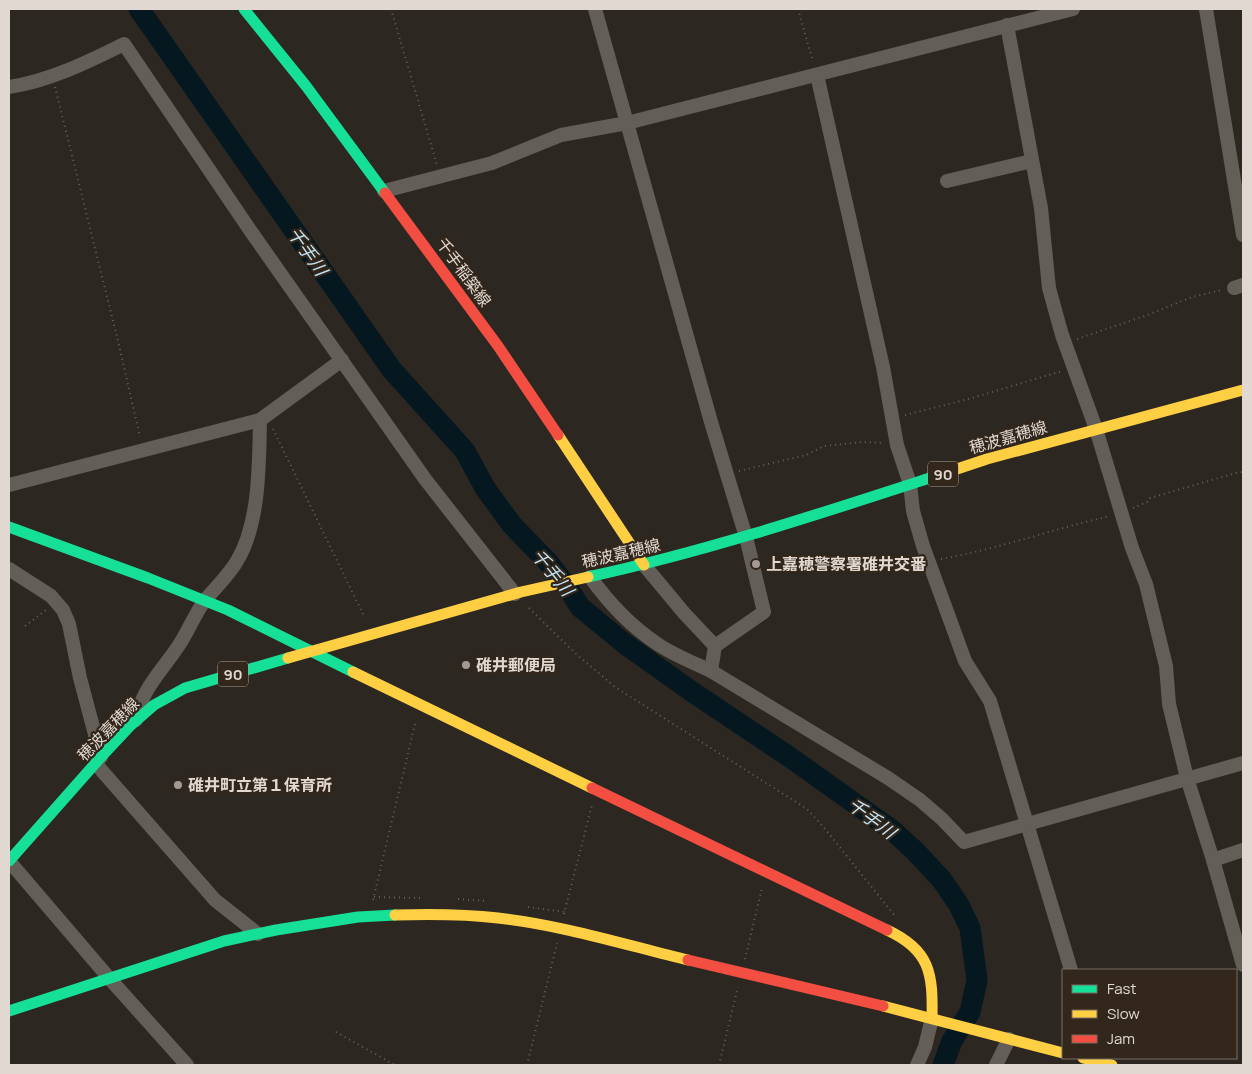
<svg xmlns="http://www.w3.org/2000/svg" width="1252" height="1074" font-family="Manrope,'Noto Sans JP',sans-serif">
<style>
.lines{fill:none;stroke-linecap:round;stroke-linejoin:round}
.river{stroke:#06181f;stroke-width:21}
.path{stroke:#67625c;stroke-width:2;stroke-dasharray:1 4;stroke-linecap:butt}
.street{stroke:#635e58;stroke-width:14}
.fast{stroke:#16e098;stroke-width:11}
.slow{stroke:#ffcf43;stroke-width:11}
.jam{stroke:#f24e42;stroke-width:11}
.poi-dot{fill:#a29a93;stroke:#33261b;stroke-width:2}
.labels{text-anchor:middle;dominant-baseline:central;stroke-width:4.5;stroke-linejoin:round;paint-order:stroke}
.shield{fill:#33261b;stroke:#ada39a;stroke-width:1}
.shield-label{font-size:15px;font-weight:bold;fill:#e1d8d1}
.street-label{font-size:16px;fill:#e1d8d1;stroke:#33261b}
.poi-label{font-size:16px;font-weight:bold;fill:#e1d8d1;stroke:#33261b;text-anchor:start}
.water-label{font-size:18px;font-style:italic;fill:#c2e7f8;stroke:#33261b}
</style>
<rect width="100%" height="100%" fill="#2d2721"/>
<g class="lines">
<polyline class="river" points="139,9 392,370 465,451 485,488 512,525 548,562 568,588 580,607 625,644 691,691 791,758 892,830 915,851 942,880 959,905 970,928 977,980 970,1012 952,1041 943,1065"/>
<g class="path">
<polyline points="391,9 437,165"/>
<polyline points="798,9 813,62"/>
<polyline points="55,87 118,341 140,437"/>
<polyline points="1077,339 1145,316 1192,297 1222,290"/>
<polyline points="905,415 972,398 1062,371"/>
<polyline points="273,429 365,618"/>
<polyline points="739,471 806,455 824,446 863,442 883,443"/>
<polyline points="1133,508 1149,501 1150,498 1236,473 1243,472"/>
<path d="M941 559C998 549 1053 529 1110 516"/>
<polyline points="529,608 575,653 615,687 807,809 826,830 895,916"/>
<polyline points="25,626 46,610"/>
<polyline points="374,897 421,898"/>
<polyline points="458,899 486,901"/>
<polyline points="373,900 416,720"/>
<polyline points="528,907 565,912"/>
<polyline points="564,914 592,805"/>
<polyline points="745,959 762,888"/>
<polyline points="336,1032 395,1065"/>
<polyline points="527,1065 557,943"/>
<polyline points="719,1065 738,987"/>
</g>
<g class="street">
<polyline points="595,9 711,422 746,537 764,612 715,646"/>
<polyline points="1206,9 1243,235"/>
<polyline points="1007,25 1041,208 1049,288 1062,335 1096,429 1132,548 1146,584 1166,666 1169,704 1187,778 1213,860 1243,965"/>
<polyline points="817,75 883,367 897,445 910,484 913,511 923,546 965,661 990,701 1071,970"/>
<path d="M9 87C49 81 88 62 124 44L252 233 425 479 515 594"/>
<polyline points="947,181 1032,161"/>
<polyline points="384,191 492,163 561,135 627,123 1073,9"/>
<polyline points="1234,288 1243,285"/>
<polyline points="9,485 260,420 342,360"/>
<polyline points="644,565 684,613 715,646 711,671 888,778 920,800 942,819 964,842 1243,763"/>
<polyline points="9,569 51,596 63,610 69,624 80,678 101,757"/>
<path d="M590 577C610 604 630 626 659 645 674 655 694 663 711 671"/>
<path d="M136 720C142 688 162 671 179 645 189 630 195 613 206 599 216 587 229 575 237 561 260 523 259 463 260 420"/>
<polyline points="95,763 215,900 258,934"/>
<polyline points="1213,860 1243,850"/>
<polyline points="9,861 109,978 187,1065"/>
<polyline points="917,1065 925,1047 932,1018"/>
<polyline points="996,1065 1009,1039"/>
</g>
<g class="fast">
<polyline points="244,9 306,86 385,193"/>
<polyline points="9,527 148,578 228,610 353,672"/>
<path d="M588 577C708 551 825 512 942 474"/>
<polyline points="9,861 101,757 131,725 154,705 185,688 288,658"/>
<polyline points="9,1011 224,941 276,930 358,917 395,915"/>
</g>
<g class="slow">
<polyline points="558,435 644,565"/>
<polyline points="942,474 987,459 1243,390"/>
<polyline points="288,658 521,592 588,577"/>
<polyline points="353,672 592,788"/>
<path d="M395 915C429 914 464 914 498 918 562 925 626 945 688 960"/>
<path d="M887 930C930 950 933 973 932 1018"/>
<polyline points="883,1006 1063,1053"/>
<polyline points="1083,1058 1112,1065"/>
</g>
<g class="jam">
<polyline points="385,193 498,346 558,435"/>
<polyline points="592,788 887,930"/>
<polyline points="688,960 883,1006"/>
</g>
</g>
<g class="poi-dot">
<circle cx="756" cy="564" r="5"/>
<circle cx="466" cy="665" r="5"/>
<circle cx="178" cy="785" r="5"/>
</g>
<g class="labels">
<g class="shield">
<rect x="928" y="461.5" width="30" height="25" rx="4"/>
<rect x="218" y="661.5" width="30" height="25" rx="4"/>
</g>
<g class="shield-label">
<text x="943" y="474">90</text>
<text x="233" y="674">90</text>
</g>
<g class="street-label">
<text transform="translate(464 272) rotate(54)">千手稲築線</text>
<text transform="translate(1008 437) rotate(-16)">穂波嘉穂線</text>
<text transform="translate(621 553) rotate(-13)">穂波嘉穂線</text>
<text transform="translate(108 729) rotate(-46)">穂波嘉穂線</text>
</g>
<g class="poi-label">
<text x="766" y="564">上嘉穂警察署碓井交番</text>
<text x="476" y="665">碓井郵便局</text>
<text x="188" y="785">碓井町立第１保育所</text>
</g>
<g class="water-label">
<text transform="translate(308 251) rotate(55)">千手川</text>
<text transform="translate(553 572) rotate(51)">千手川</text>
<text transform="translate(872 818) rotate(37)">千手川</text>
</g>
</g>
<rect width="1252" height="1074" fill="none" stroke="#e1d8d1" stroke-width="20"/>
<rect x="1062" y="969" width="175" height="90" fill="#33261b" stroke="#796d64"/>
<rect x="1072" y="985" width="25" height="8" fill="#16e098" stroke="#796d64"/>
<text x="1107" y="994" font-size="15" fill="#e1d8d1">Fast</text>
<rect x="1072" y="1010" width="25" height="8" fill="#ffcf43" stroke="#796d64"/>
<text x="1107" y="1019" font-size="15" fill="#e1d8d1">Slow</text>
<rect x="1072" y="1035" width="25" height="8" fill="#f24e42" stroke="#796d64"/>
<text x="1107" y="1044" font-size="15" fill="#e1d8d1">Jam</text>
</svg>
